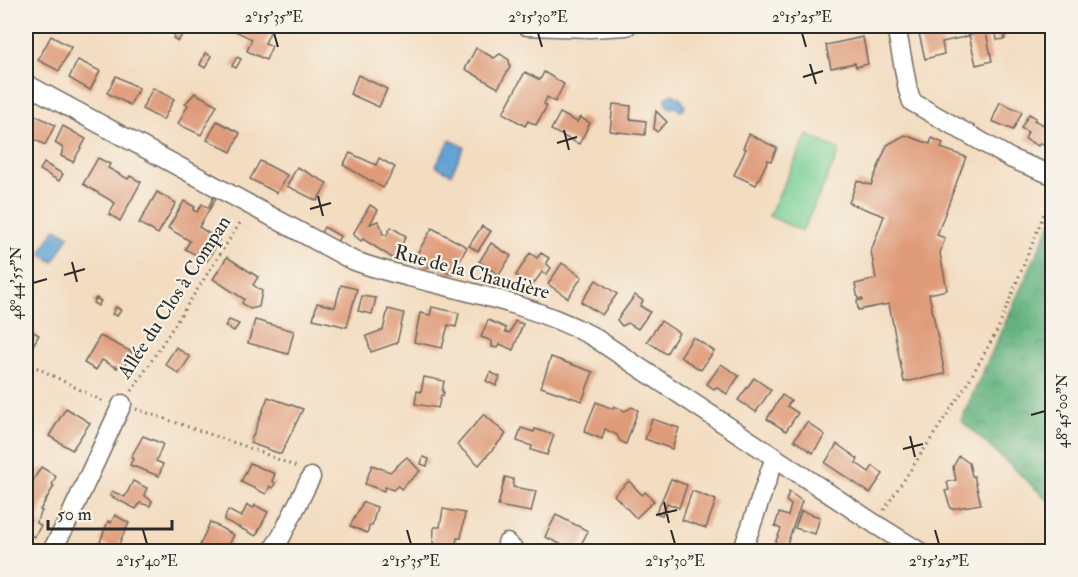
<svg xmlns="http://www.w3.org/2000/svg" width="1078" height="577" font-family="'IM FELL Double Pica',serif">
<style>
.grass{fill:#78d096;stroke:#527e60;stroke-width:1.5}
.forest{fill:url(#forest-crowns);stroke:#466e55;stroke-width:1.5}
.water{fill:#64a3d6;stroke:#486780;stroke-width:1.5}
.building{fill:#df9b79}
.lines{fill:none;stroke-linecap:round;stroke-linejoin:round}
.minor-casing{stroke:#71695f;stroke-width:21}
.path{stroke:#71695f;stroke-width:3;stroke-dasharray:1.5 4.5;stroke-linecap:butt}
.minor{stroke:#fff;stroke-width:18}
.ticks{fill:none;stroke:#2b2b2b;stroke-width:2}
.labels{text-anchor:middle;dominant-baseline:central;stroke-width:4.5;stroke-linejoin:round;paint-order:stroke}
.street-label{font-size:20px;fill:#2b2b2b;stroke:#f7f3e8}
.neatline{fill:none;stroke:#2b2b2b;stroke-width:2}
.ticks-label{font-size:15px;text-anchor:middle;fill:#2b2b2b}
</style>
<defs>
<pattern id="forest-crowns" width="20" height="18" patternUnits="userSpaceOnUse" patternTransform="scale(1.5)"><rect width="20" height="18" fill="#62b27f"/><path d="M2 6a3 3 0 1 1 6 0M12 15a3 3 0 1 1 6 0" fill="none" stroke="#519168"/></pattern>
</defs>
<rect width="100%" height="100%" fill="#f7f3e8"/>
<filter id="ink" filterUnits="userSpaceOnUse"><feTurbulence type="fractalNoise" baseFrequency=".0167" numOctaves="2"/><feDisplacementMap in="SourceGraphic" scale="12" xChannelSelector="R" yChannelSelector="G"/><feConvolveMatrix kernelMatrix="1 2 1 2 8 2 1 2 1" color-interpolation-filters="sRGB"/></filter>
<filter id="wash" filterUnits="userSpaceOnUse"><feTurbulence type="fractalNoise" baseFrequency=".008" numOctaves="4" result="noise"/><feDisplacementMap in="SourceGraphic" scale="24" xChannelSelector="R" yChannelSelector="G"/><feGaussianBlur stdDeviation="1.35" result="paint"/><feColorMatrix in="noise" values="0 0 0 0 0 0 0 0 0 0 0 0 0 0 0 0 0 1.4 0 .05"/><feComposite in="paint" operator="in"/></filter>
<g filter="url(#wash)">
<rect width="100%" height="100%" fill="#f3dcc0"/>
<polygon class="grass" points="807,135 840,150 802,231 769,216"/>
<polygon class="forest" points="1052,220 1052,504 961,420"/>
<g class="water">
<polygon points="672,94 679,97 685,105 684,110 680,111 676,107 671,108 667,106 666,98"/>
<polygon points="450,140 464,147 451,174 436,166"/>
<polygon points="56,228 69,236 54,262 40,254"/>
</g>
<g id="blocks">
<g class="building">
<polygon points="235,26 273,26 265,43 272,46 266,60 247,51 252,39 233,30"/>
<polygon points="935,26 966,26 969,36 942,42 944,54 925,59 918,29"/>
<polygon points="995,26 1018,26 1018,32 1005,33 1005,39 997,40"/>
<polygon points="1025,26 1052,26 1052,29 1025,32"/>
<polygon points="176,32 182,35 178,41 173,38"/>
<polygon points="986,32 992,61 976,65 969,35"/>
<polygon points="51,36 71,47 59,71 38,60"/>
<polygon points="863,37 868,64 856,67 855,63 831,68 826,45"/>
<polygon points="476,48 494,58 500,54 509,60 510,67 498,88 465,69"/>
<polygon points="205,53 211,56 205,68 200,65"/>
<polygon points="237,57 241,59 236,68 232,66"/>
<polygon points="78,60 100,71 90,90 69,78"/>
<polygon points="525,72 540,80 544,72 564,84 555,102 547,97 544,104 547,106 536,125 528,121 525,126 503,113"/>
<polygon points="358,75 387,89 379,107 350,94"/>
<polygon points="116,76 139,88 130,105 107,93"/>
<polygon points="153,88 174,99 163,120 142,109"/>
<polygon points="195,93 217,105 201,135 178,124 188,105 185,104"/>
<polygon points="1000,102 1022,112 1013,130 992,121"/>
<polygon points="613,104 631,106 630,119 646,121 645,135 610,131"/>
<polygon points="656,111 667,122 657,132 654,129"/>
<polygon points="31,113 55,125 45,145 26,135 26,123"/>
<polygon points="560,113 577,122 580,117 590,123 579,144 551,130"/>
<polygon points="1029,114 1036,118 1034,120 1052,129 1052,135 1046,147 1040,143 1038,146 1025,139 1028,132 1021,128"/>
<polygon points="217,121 240,133 231,152 207,140"/>
<polygon points="63,126 86,139 73,162 61,156 63,148 55,143"/>
<polygon points="749,134 777,148 771,161 768,160 756,185 734,175 746,149 743,148"/>
<polygon points="905,135 930,144 932,138 943,143 941,148 966,157 937,235 945,238 940,253 947,290 929,294 945,374 904,382 889,304 858,310 857,301 863,300 862,298 858,299 855,284 876,279 871,251 884,216 849,203 857,181 871,185 887,145"/>
<polygon points="350,153 376,165 379,158 395,167 383,188 343,165"/>
<polygon points="98,158 110,164 108,168 128,179 130,176 141,182 120,221 109,214 115,203 83,184"/>
<polygon points="260,161 287,175 277,193 250,179"/>
<polygon points="44,163 63,174 59,181 40,170"/>
<polygon points="297,167 327,183 317,201 287,186"/>
<polygon points="157,192 176,203 158,234 139,223"/>
<polygon points="214,196 216,198 199,227 219,240 207,261 185,249 190,241 168,228 184,201 195,207 193,210 197,212 202,204 208,208"/>
<polygon points="370,205 378,210 370,224 378,221 382,229 382,233 386,236 391,227 406,236 394,259 363,239 361,241 353,234"/>
<polygon points="482,226 491,231 478,251 469,246"/>
<polygon points="324,227 340,236 337,242 321,233"/>
<polygon points="432,228 467,247 452,275 430,264 428,269 413,261"/>
<polygon points="491,243 511,256 499,275 479,262"/>
<polygon points="530,253 537,258 541,253 549,258 546,263 551,268 546,275 542,272 532,286 516,275"/>
<polygon points="227,257 258,277 253,285 262,291 259,307 250,309 242,303 244,299 213,279"/>
<polygon points="562,263 582,277 568,298 548,284"/>
<polygon points="596,280 617,294 602,315 581,302"/>
<polygon points="341,285 357,289 347,327 313,319 317,303 335,307"/>
<polygon points="635,295 643,301 640,306 650,312 638,329 628,323 622,326 617,320"/>
<polygon points="362,296 376,298 372,314 358,311"/>
<polygon points="96,298 101,301 98,306 93,303"/>
<polygon points="116,307 121,310 117,316 112,314"/>
<polygon points="432,307 459,313 456,327 448,325 442,348 414,342 420,313 430,315"/>
<polygon points="388,309 404,313 397,343 371,352 366,336 383,330"/>
<polygon points="229,320 239,324 234,331 225,326"/>
<polygon points="255,320 294,331 288,354 248,343"/>
<polygon points="488,320 506,328 505,332 510,333 515,321 523,324 513,350 500,344 498,348 492,347 492,341 481,337"/>
<polygon points="661,321 679,333 666,354 647,341"/>
<polygon points="26,328 39,335 29,352 26,350"/>
<polygon points="100,336 132,352 123,369 117,366 117,368 102,360 96,370 84,363"/>
<polygon points="693,337 714,351 701,370 680,357"/>
<polygon points="176,347 190,357 179,374 165,364"/>
<polygon points="551,357 593,372 582,401 541,387"/>
<polygon points="721,364 739,376 727,394 716,387 714,389 707,384"/>
<polygon points="490,372 500,377 496,386 486,381"/>
<polygon points="424,377 444,381 442,392 444,392 443,396 441,395 438,408 415,404 417,391 421,392"/>
<polygon points="754,378 771,390 756,412 738,400"/>
<polygon points="782,395 791,401 787,406 798,413 786,431 767,419"/>
<polygon points="268,397 303,409 281,454 250,443"/>
<polygon points="596,402 613,409 614,406 625,411 632,407 638,410 626,444 620,441 617,435 605,429 602,439 584,432"/>
<polygon points="66,408 90,423 72,450 49,436"/>
<polygon points="484,414 506,434 479,465 457,445"/>
<polygon points="652,419 679,428 672,449 645,439"/>
<polygon points="807,422 825,435 813,453 794,440"/>
<polygon points="521,428 534,432 535,429 554,435 547,455 531,450 532,446 517,441"/>
<polygon points="143,436 163,444 156,461 163,464 159,476 130,465 133,459 131,457"/>
<polygon points="837,444 858,459 856,463 869,472 873,466 883,474 870,493 825,463"/>
<polygon points="959,456 969,463 972,476 974,476 981,504 951,509 945,491 949,490 947,482 956,480 953,467"/>
<polygon points="407,457 420,471 401,489 398,486 393,490 385,487 384,491 365,484 372,465 390,472"/>
<polygon points="423,457 429,459 427,466 421,464"/>
<polygon points="250,463 275,474 272,481 275,483 273,488 270,486 266,494 241,482"/>
<polygon points="41,467 56,476 52,485 54,486 40,510 42,511 36,522 41,526 34,537 26,532 26,492"/>
<polygon points="505,477 513,479 513,487 536,491 531,512 498,506"/>
<polygon points="671,479 687,485 679,508 667,503 662,515 656,513"/>
<polygon points="133,481 147,488 144,495 152,501 150,506 140,503 136,509 110,496 112,491 125,497"/>
<polygon points="629,481 642,495 645,492 654,501 636,518 614,495"/>
<polygon points="692,491 716,500 706,528 682,520"/>
<polygon points="789,492 802,501 785,550 775,543 781,529 775,526 779,513 788,516 791,505 786,501"/>
<polygon points="363,502 377,507 372,526 370,525 367,533 350,526"/>
<polygon points="247,505 254,508 255,505 268,512 256,536 224,520 228,510 241,517"/>
<polygon points="443,509 465,513 461,538 457,538 455,549 433,545 434,527 440,527"/>
<polygon points="801,511 820,517 815,534 795,528"/>
<polygon points="115,515 129,523 116,550 100,542 108,521 111,523"/>
<polygon points="556,515 588,531 577,552 545,537"/>
<polygon points="210,522 234,535 229,545 237,549 236,552 197,552"/>
</g>
</g>
</g>
<g filter="url(#ink)">
<use href="#blocks" fill-opacity="0" stroke="#71695f" stroke-width="1.5"/>
<g class="lines">
<g class="minor-casing">
<g id="minor">
<polyline points="527,26 590,28 627,26"/>
<polyline points="896,26 908,90 912,102 1012,159 1052,175"/>
<path d="M26 84 350 259C376 270 403 275 430 282 486 296 541 309 592 336L875 524 920 552"/>
<polyline points="507,543 516,552"/>
<polyline points="51,552 68,521 122,404"/>
<polyline points="271,552 281,537 311,477"/>
<polyline points="742,552 775,457"/>
</g>
</g>
<g class="path">
<polyline points="26,362 104,402"/>
<polyline points="132,391 242,220"/>
<polyline points="136,409 253,449 299,468"/>
<polyline points="884,510 966,386 998,329 1052,194"/>
</g>
<use href="#minor" class="minor"/>
</g>
</g>
<path class="ticks" d="M274 33 278 47M538 33 542 47M802 33 806 47M810 64 816 84M803 77 823 71M564 130 569 150M557 143 577 137M318 196 323 216M310 209 331 203M72 262 77 282M64 275 85 269M33 283 47 279M1031 415 1045 411M910 436 915 457M903 449 923 444M664 502 669 523M656 515 677 510M143 530 147 544M407 530 411 544M671 530 675 544M935 530 939 544"/>
<g class="labels">
<g class="street-label">
<text transform="translate(472 272) rotate(15)">Rue de la Chaudière</text>
<text transform="translate(174 297) rotate(-57)">Allée du Clos à Compan</text>
</g>
</g>
<rect width="1078" height="577" fill="none" stroke="#f7f3e8" stroke-width="66"/>
<path d="M48 520v9h124v-9" fill="none" stroke="#2b2b2b" stroke-width="3"/>
<text x="57" y="520" font-size="18" fill="#2b2b2b" stroke="#f7f3e8" stroke-width="4.5" paint-order="stroke">50 m</text>
<rect x="33" y="33" width="1012" height="511" class="neatline"/>
<g class="ticks-label">
<text x="274" y="22">2°15'35"E</text>
<text x="538" y="22">2°15'30"E</text>
<text x="802" y="22">2°15'25"E</text>
<text transform="translate(16 283) rotate(-90)" y="5">48°44'55"N</text>
<text transform="translate(1062 411) rotate(-90)" y="5">48°45'00"N</text>
<text x="147" y="566">2°15'40"E</text>
<text x="411" y="566">2°15'35"E</text>
<text x="675" y="566">2°15'30"E</text>
<text x="939" y="566">2°15'25"E</text>
</g>
</svg>
